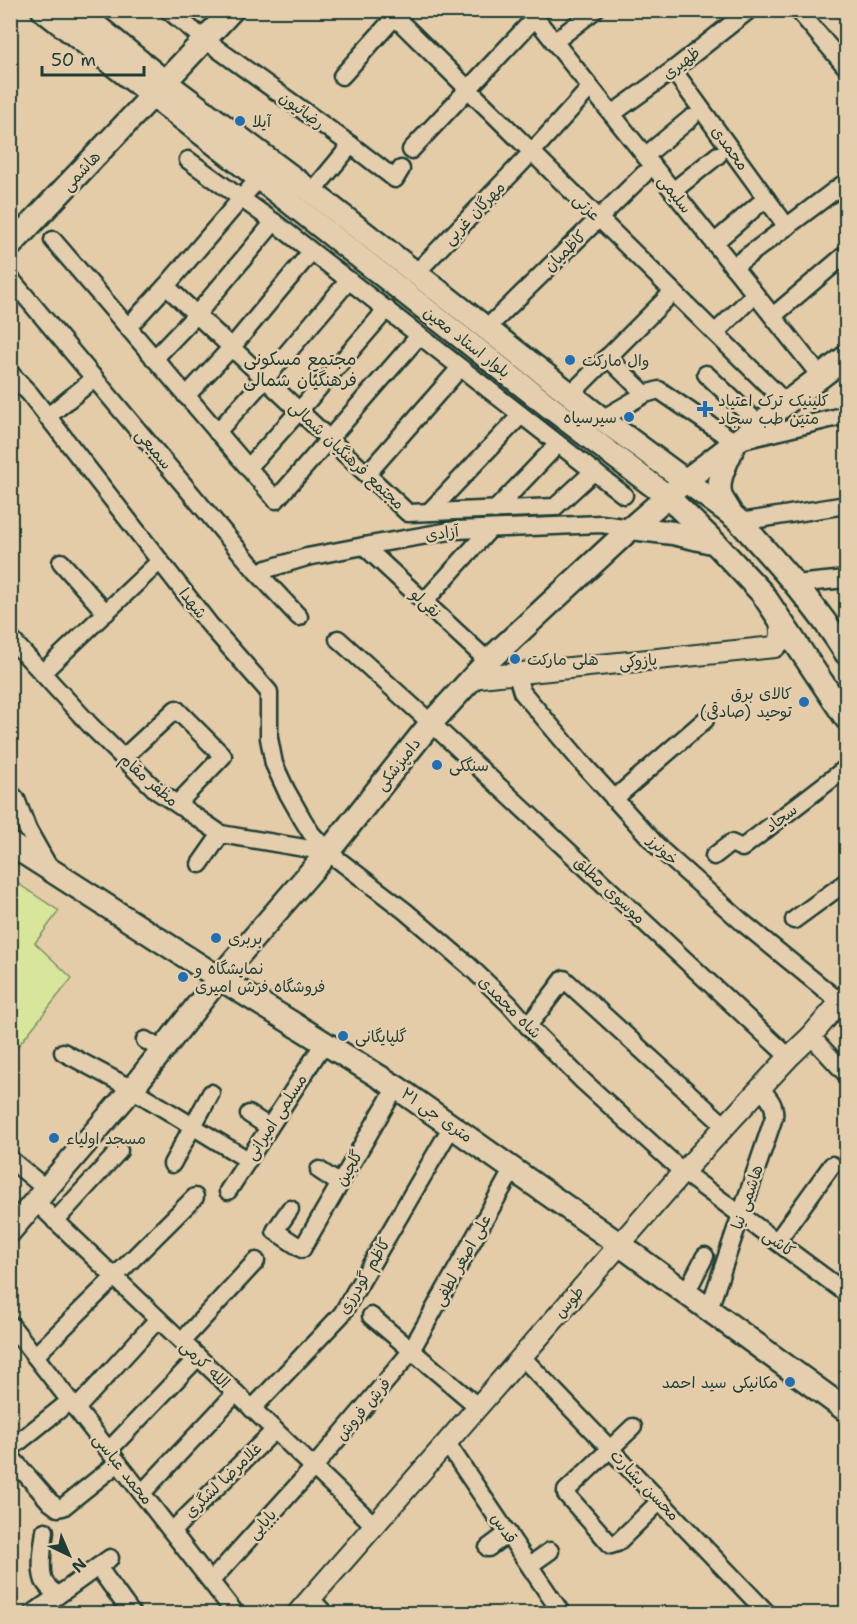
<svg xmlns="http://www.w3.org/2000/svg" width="857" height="1624" font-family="'Shantell Sans','Playpen Sans Arabic',sans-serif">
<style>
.pitch{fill:#d7e69a;stroke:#7b9267;stroke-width:1.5}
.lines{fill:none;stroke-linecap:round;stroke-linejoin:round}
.minor-casing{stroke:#1f3d34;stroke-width:21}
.tertiary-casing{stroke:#1f3d34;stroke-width:24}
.secondary-casing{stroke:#1f3d34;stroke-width:27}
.minor{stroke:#e4cead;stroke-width:16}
.tertiary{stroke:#e4cead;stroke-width:20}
.secondary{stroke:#e4cead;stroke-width:22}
.poi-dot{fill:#1f6fb2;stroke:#e4cead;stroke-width:2}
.labels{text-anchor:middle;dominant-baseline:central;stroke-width:5;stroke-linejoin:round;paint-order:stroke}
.street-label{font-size:16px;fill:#1f3d34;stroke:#e4cead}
.poi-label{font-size:16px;fill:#1f3d34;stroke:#e4cead;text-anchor:start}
.neighbourhood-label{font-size:18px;fill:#1f3d34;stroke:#e4cead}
</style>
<rect width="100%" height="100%" fill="#e4cca8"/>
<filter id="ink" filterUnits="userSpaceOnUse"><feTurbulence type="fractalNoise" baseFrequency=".0167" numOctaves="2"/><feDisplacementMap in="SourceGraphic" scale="12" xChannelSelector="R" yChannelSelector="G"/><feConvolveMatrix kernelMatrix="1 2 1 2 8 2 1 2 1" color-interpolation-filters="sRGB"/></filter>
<g filter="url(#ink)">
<polygon class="pitch" points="11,879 59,911 35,943 72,978 11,1055"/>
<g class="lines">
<g class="minor-casing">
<g id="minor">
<polyline points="168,10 205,40 351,145 312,192"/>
<polyline points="388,10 786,403"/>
<polyline points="529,10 821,377"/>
<polyline points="798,10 846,67"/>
<polyline points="554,42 595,10"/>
<polyline points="673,70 787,227"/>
<polyline points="342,76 401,10"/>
<polyline points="612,114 673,70 749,10"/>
<polyline points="351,145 395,179 401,169"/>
<polyline points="411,150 535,18"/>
<polyline points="645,156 691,118"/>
<polyline points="188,160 274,222 624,495"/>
<polyline points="673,191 718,155"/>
<polyline points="53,240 276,500 419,336"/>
<polyline points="714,243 766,198"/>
<polyline points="733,267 846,182"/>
<polyline points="416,273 532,152 590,88"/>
<polyline points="10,278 257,572 299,617"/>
<polyline points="166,286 408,513 555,507 594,471"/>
<polyline points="773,316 846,254"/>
<polyline points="128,327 166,286 259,178"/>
<polyline points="486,329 644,174"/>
<polyline points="715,333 755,294"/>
<polyline points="607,357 645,394"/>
<polyline points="154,359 197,314 274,222"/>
<polyline points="10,373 30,394 209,624 269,692 269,738 274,764 286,790 303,820 311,833 328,852 405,911 468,965 509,1004 528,1026 583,1081 683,1172 846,1293"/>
<polyline points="706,374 759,424"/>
<polyline points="571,394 673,292"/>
<polyline points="186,396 232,347 311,252"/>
<polyline points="47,417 95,378"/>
<polyline points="602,419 645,394 659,390 735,442 846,415"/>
<polyline points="217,432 265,379 349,280"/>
<polyline points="248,468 299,411 387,309"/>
<polyline points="367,474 460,368"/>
<polyline points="495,510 558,444"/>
<polyline points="429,512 521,415"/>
<polyline points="740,522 846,505"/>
<polyline points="364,546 488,661"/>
<polyline points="61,562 106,613"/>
<polyline points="257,572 307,557 364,546 456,530 601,524 631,528"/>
<polyline points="795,584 846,579"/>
<polyline points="424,602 490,529"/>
<polyline points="10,638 91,726 157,791 177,804 221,834 328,852"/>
<polyline points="338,639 431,723 789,1057"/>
<polyline points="43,672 160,561"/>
<polyline points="522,672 518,679 522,692 583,764 660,849 742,922 840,1002"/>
<polyline points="123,758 176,709 223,756 177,804"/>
<polyline points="10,793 16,799 28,830 50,869"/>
<polyline points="614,799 705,720"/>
<polyline points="714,856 731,843 742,848 846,768"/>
<polyline points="200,864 221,834"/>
<polyline points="794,920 846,882"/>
<polyline points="528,1026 564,979 725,1126"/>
<polyline points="811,1036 846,1074"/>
<polyline points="145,1040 162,1050"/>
<polyline points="63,1052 132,1089 248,1160"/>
<polyline points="249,1114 269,1127"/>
<polyline points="10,1159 46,1189"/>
<polyline points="172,1164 211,1093"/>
<polyline points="319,1170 340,1184"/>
<polyline points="228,1191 324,1043"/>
<polyline points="36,1202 374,1525"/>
<polyline points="290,1209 275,1231 302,1249 396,1087"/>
<polyline points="55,1221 119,1151"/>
<polyline points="777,1241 832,1165"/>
<polyline points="686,1293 705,1256"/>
<path d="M709 1309 774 1117C776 1105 768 1097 760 1088"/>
<polyline points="371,1316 477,1406"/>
<polyline points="10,1324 236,1614"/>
<polyline points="182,1341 256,1261"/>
<polyline points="35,1356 195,1197"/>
<polyline points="521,1356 768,1614"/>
<polyline points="76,1409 158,1319"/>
<polyline points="252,1409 342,1314 452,1126"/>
<polyline points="633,1427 566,1491 566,1494 611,1545 617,1543 660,1501"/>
<polyline points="446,1442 562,1614"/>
<polyline points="10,1449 70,1401"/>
<polyline points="109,1450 198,1357"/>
<polyline points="10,1456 50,1502 58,1508 63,1507 118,1463"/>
<polyline points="142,1493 236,1393"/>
<path d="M45 1531C43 1545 39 1568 44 1581 47 1587 52 1591 58 1595"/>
<polyline points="172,1531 275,1430"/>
<polyline points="488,1548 508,1533"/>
<polyline points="530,1565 550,1551"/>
<polyline points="98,1567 132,1614"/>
<polyline points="211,1581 314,1467 409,1354 513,1169"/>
<polyline points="310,1598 325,1614"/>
<polyline points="32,1614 110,1558"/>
</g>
</g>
<g class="tertiary-casing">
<g id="tertiary">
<path d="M471 678 775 647C783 639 781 631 780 620"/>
<polyline points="297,1614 683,1172 789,1057 811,1036 846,995"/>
</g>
</g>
<g class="secondary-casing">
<g id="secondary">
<polyline points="43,10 259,178 555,411 668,497 715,543 762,593 846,718"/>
<path d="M77 10 165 82 312 192 602 419 732 515 740 522C778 564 816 605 846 653"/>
<polyline points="165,82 232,10"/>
<polyline points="10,246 152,96"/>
<path d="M731 514C728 508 724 503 721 497 715 480 728 460 734 445"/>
<polyline points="631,528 673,533 712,542"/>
<polyline points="10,844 219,978 396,1087 619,1244 846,1410"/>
<polyline points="10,1231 132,1089 219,978 328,852 431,723 488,661 631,528 685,481 846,357"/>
</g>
</g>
<use href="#minor" class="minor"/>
<use href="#tertiary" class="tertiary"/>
<use href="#secondary" class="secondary"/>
</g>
</g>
<g class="poi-dot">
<circle cx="240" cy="121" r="6"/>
<circle cx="570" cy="360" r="6"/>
<path d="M702 400h6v6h6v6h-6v6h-6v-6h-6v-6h6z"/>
<circle cx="629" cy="417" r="6"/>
<circle cx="515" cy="659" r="6"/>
<circle cx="804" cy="702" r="6"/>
<circle cx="437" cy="765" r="6"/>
<circle cx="216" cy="938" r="6"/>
<circle cx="183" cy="977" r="6"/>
<circle cx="343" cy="1036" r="6"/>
<circle cx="54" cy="1138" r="6"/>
<circle cx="790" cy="1382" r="6"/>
</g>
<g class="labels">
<g class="street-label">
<text transform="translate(681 63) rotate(-37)">ظهیری</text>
<text transform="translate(302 110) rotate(36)">رضائیون</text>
<text transform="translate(730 148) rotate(54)">محمدی</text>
<text transform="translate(81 171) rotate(-47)">هاشمی</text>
<text transform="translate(675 194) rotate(52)">سلیمی</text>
<text transform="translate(587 207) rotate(45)">عزتی</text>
<text transform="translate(474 213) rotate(-46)">مهرگان غربی</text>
<text transform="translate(565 251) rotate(-44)">کاظمیان</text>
<text transform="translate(467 342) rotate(38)">بلوار استاد معین</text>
<text transform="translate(154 449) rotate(50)">سمیعی</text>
<text transform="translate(347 455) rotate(43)">مجتمع فرهنگیان شمالی</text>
<text transform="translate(442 533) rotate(-8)">آزادی</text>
<text transform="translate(193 603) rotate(52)">شهدا</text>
<text transform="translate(426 603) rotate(43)">نقی‌لو</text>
<text transform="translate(638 661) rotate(-6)">پازوکی</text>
<text transform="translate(398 764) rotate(-52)">دامپزشکی</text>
<text transform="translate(149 780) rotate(41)">مظفر مقام</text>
<text transform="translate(781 818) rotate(-37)">سجاد</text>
<text transform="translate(663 850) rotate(45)">خونرز</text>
<text transform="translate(610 890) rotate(43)">موسوی مطلق</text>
<text transform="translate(510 1007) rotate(45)">شاه محمدی</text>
<text transform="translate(437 1115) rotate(35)">۲۱ متری جی</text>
<text transform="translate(276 1117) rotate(-57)">مسلمی امیرانی</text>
<text transform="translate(349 1168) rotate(-60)">گلچین</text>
<text transform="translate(747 1197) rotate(-71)">هاشمی نیا</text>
<text transform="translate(779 1243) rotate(36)">کاشی</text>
<text transform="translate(462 1260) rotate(-61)">علی‌ اصغر لطفی</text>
<text transform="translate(364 1276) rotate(-59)">کاظم گودرزی</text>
<text transform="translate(569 1302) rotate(-49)">طوس</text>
<text transform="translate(205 1364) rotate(44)">الله کرمی</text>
<text transform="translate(363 1409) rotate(-50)">فرش فروش</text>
<text transform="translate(123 1469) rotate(52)">محمد عباسی</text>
<text transform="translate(223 1480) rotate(-44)">غلامرضا لشگری</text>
<text transform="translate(645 1485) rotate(46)">محسن بشارت</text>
<text transform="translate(262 1524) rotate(-48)">بابایی</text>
<text transform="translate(504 1528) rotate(56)">قدس</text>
</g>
<g class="poi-label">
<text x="252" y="121">آیلا</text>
<text x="582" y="360">وال مارکت</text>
<text x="718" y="400">کلینیک ترک اعتیاد<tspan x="718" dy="18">متین طب سجاد</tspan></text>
<text x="617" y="417" text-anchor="end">سیرسیاه</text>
<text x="527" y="659">هلی مارکت</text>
<text x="792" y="693" text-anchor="end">کالای برق<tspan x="792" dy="18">توحید (صادقی)</tspan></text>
<text x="449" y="765">سنگکی</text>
<text x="228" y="938">بربری</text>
<text x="195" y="968">نمایشگاه و<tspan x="195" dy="18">فروشگاه فرش امیری</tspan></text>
<text x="355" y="1036">گلپایگانی</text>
<text x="66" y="1138">مسجد اولیاء</text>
<text x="778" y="1382" text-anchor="end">مکانیکی سید احمد</text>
</g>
<g class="neighbourhood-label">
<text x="300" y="359">مجتمع مسکونی<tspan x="300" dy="21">فرهنگیان شمالی</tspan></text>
</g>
</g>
<rect width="857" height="1624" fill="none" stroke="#e4cead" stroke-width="36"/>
<rect x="18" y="18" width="821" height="1588" fill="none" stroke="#1f3d34" stroke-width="2" filter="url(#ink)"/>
<g transform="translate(69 1555) rotate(136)" stroke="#e4cead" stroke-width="4.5" paint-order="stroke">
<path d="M0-4.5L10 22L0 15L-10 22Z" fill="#1f3d34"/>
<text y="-9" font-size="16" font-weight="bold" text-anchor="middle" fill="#1f3d34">N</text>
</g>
<path d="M42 66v9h102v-9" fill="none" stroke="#1f3d34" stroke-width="3"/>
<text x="51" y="66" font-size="18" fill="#1f3d34" stroke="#e4cead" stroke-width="4.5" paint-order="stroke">50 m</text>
</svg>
